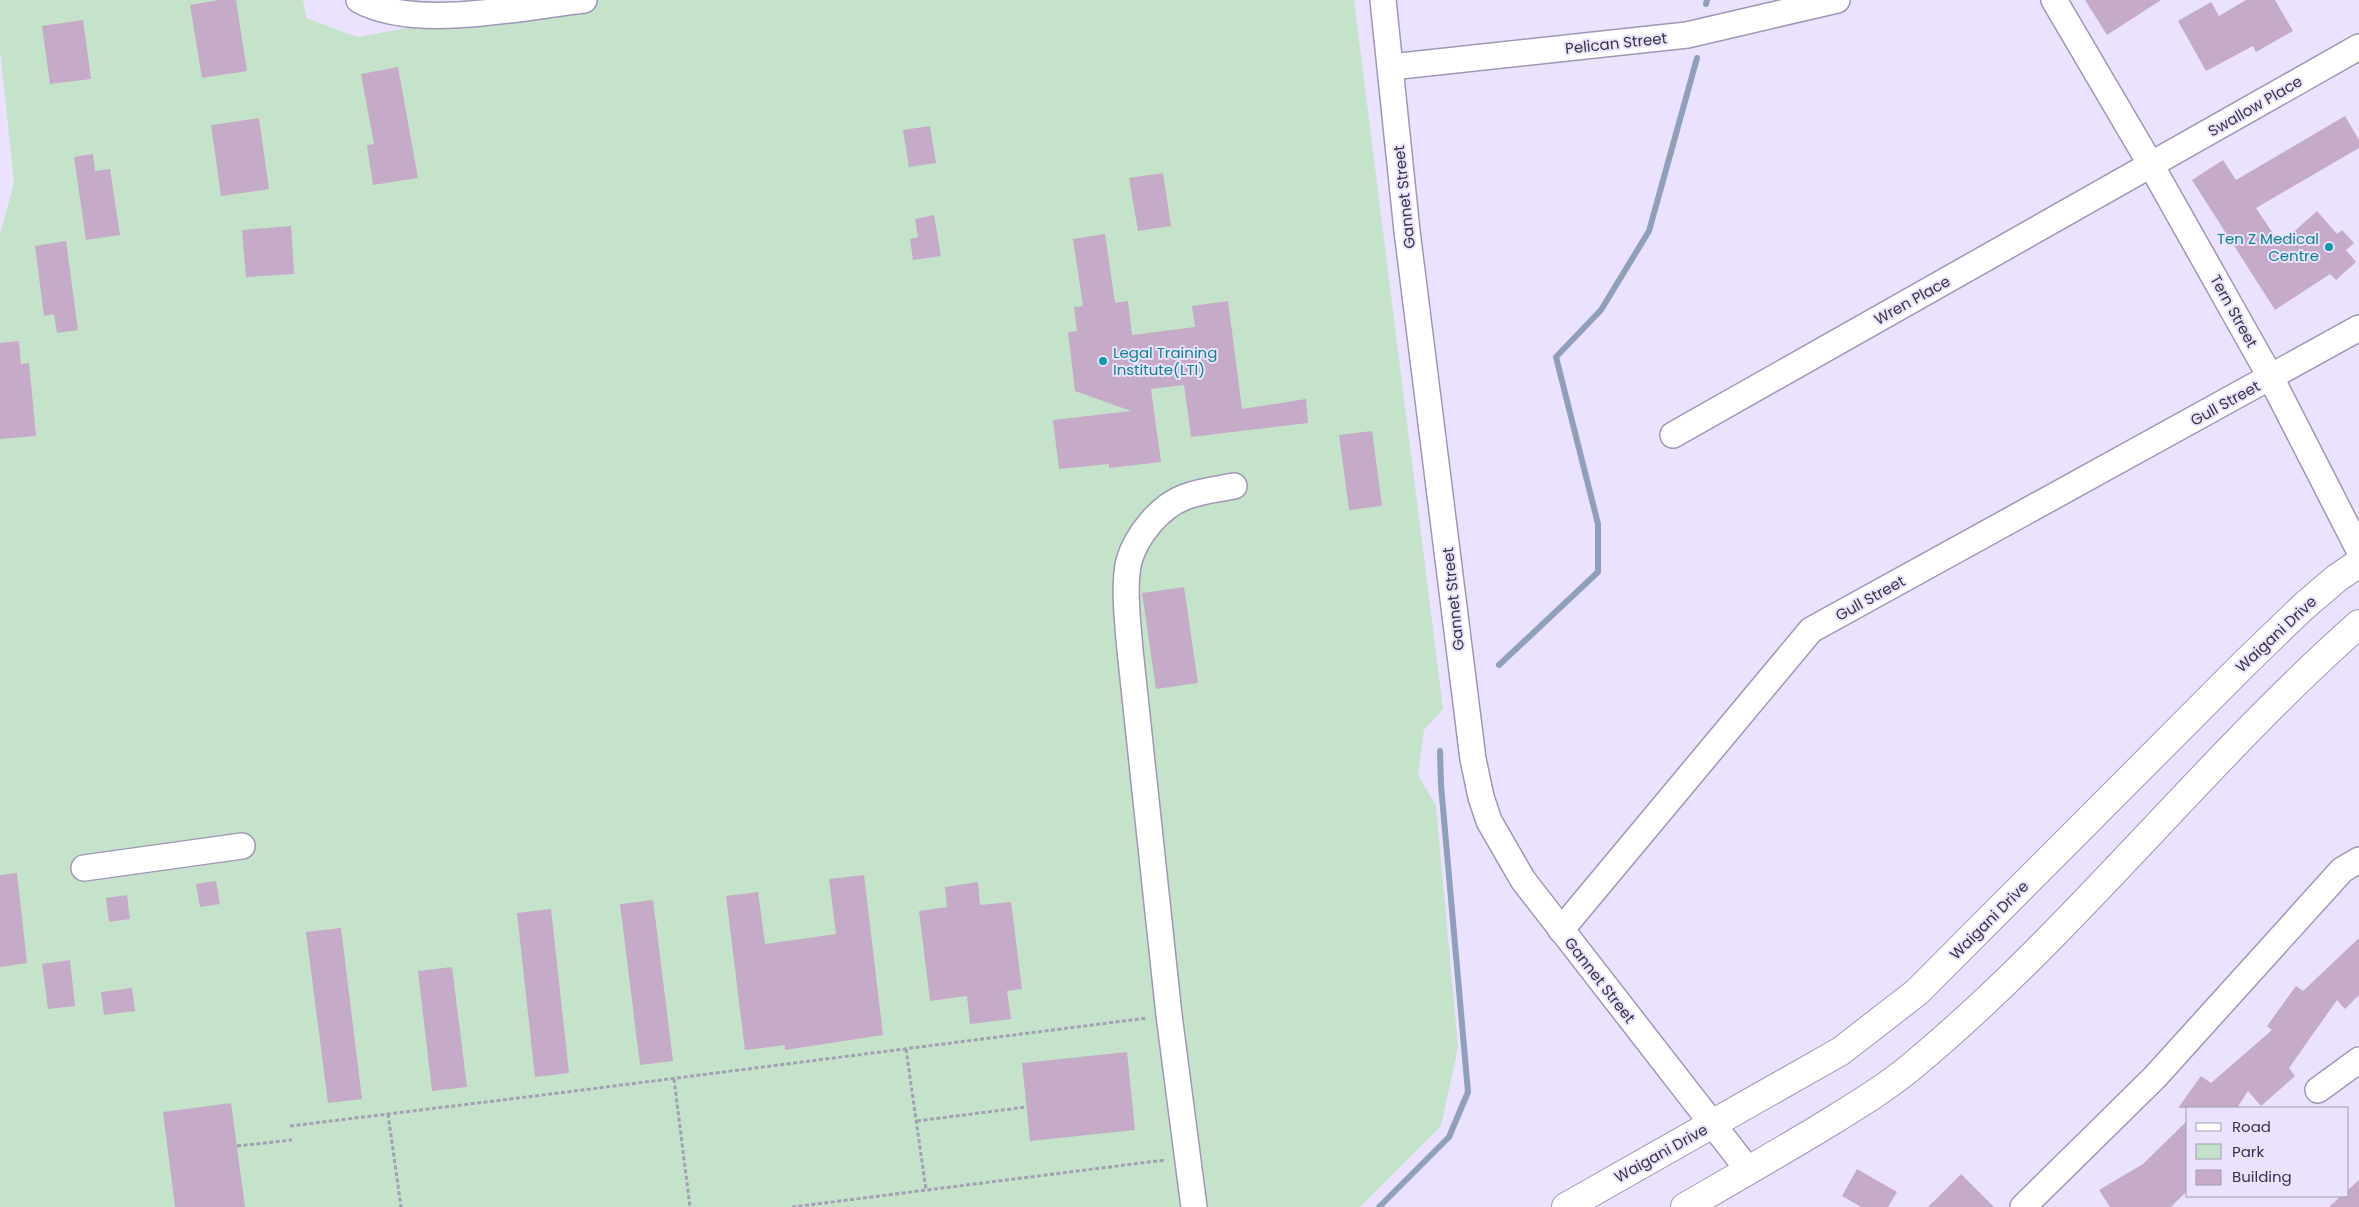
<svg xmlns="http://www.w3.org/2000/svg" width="2359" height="1207" font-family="Poppins,sans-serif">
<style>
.green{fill:#c4e3ca}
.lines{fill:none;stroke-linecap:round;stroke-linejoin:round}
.stream{stroke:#8f9fbc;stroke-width:6}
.building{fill:#c5abc7}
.minor-casing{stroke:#a096b6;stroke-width:28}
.highway-casing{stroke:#a096b6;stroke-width:30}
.path{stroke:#a59fb5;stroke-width:3;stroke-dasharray:4 2.5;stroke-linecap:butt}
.minor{stroke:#fff;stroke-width:25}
.highway{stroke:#fff;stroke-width:28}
.culture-dot{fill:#0f9aa8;stroke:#eae2fe;stroke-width:2}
.labels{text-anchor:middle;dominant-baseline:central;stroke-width:4;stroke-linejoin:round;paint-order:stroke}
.street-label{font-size:15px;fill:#383441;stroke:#eae2fe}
.culture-label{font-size:15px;fill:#0d838f;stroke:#eae2fe;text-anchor:end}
</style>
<rect width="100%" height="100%" fill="#eae2fe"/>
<polygon class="green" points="0,0 303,0 306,18 357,37 563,0 1354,0 1443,709 1424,730 1418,775 1436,806 1458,1047 1441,1126 1360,1207 0,1207 0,234 14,183 0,50"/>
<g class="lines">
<g class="stream">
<polyline points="1706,4 1707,0"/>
<polyline points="1499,665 1598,572 1598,524 1556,357 1601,310 1649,231 1697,58"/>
<polyline points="1379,1207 1449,1137 1468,1092 1441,785 1440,751"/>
</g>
</g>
<g class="building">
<polygon points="218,0 236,0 247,71 202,78 190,5"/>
<polygon points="2085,0 2161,0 2107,35"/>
<polygon points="2246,0 2275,0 2293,31 2256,52 2253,46 2206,71 2178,21 2211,2 2219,16"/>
<polygon points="83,20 91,79 50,84 42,26"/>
<polygon points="398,67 418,178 373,185 367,145 374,144 361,74"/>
<polygon points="2345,116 2359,140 2359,148 2256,208 2280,244 2317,211 2337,234 2342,230 2354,243 2346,250 2356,262 2336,280 2330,274 2275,310 2192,180 2223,160 2236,180"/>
<polygon points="259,118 269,189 221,196 211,125"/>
<polygon points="930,126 936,163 909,167 903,130"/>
<polygon points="93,154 95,171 110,169 120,235 86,240 74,157"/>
<polygon points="1163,173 1171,226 1138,231 1129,178"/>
<polygon points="934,215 941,256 913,260 910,239 918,237 915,219"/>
<polygon points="291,226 294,274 246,277 242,230"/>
<polygon points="1105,234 1115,303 1128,301 1132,335 1195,327 1192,306 1228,301 1242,409 1306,399 1308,423 1191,437 1184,385 1151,389 1161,462 1109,468 1109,464 1059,469 1053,420 1131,411 1075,391 1068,332 1077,331 1074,307 1083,306 1073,239"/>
<polygon points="66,241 78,330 57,333 54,314 44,316 35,246"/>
<polygon points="19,341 21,364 29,363 36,436 0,439 0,343"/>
<polygon points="1372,431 1382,506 1349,510 1339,435"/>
<polygon points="1184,587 1198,683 1156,689 1142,593"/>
<polygon points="17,873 27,963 0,967 0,875"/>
<polygon points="864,875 883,1035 785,1050 785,1045 745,1050 726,896 758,892 765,944 836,934 829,879"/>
<polygon points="216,881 220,904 200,907 196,884"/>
<polygon points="978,882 980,905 1011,902 1022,989 1007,991 1011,1019 970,1024 967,996 930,1001 919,911 947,907 945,887"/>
<polygon points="127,895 130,919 109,922 106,898"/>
<polygon points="653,900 673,1061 640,1065 620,904"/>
<polygon points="551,909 569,1073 535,1077 517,913"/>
<polygon points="341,928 362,1099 328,1103 306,932"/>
<polygon points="2359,938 2359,995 2345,1009 2337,1000 2289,1068 2295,1076 2261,1106 2248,1091 2237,1108 2178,1108 2201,1076 2211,1083 2272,1030 2267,1026 2296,986 2303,991"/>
<polygon points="70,960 75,1006 48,1009 42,964"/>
<polygon points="452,967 467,1087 432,1091 418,971"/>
<polygon points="132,988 135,1011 104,1015 101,992"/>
<polygon points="1127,1052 1135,1130 1030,1141 1022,1063"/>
<polygon points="231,1103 245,1207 175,1207 163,1112"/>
<polygon points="2188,1120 2188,1190 2171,1207 2110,1207 2099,1190 2143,1164"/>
<polygon points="1857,1169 1897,1192 1888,1207 1861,1207 1842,1196"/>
<polygon points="1961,1174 1994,1207 1928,1207"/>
<polygon points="2359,1180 2359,1207 2329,1207 2341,1196 2348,1196 2348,1190"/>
</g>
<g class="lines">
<g class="minor-casing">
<g id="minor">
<path d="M359 0C415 31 522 7 584 0"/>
<polyline points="1383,0 1407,231 1473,759 1481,797 1489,821 1523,880 1749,1171"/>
<polyline points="2054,0 2151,165 2271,378 2359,550"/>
<polyline points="1391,67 1687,35 1837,0"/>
<polyline points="1673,435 2359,47"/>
<polyline points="84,868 242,846"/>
<polyline points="1561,930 1811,630 2359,328"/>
<polyline points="2318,1090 2359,1060"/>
<path d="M1194 1207 1169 1015 1130 650C1128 625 1123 585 1129 561 1136 536 1160 506 1185 497 1200 491 1218 489 1234 486"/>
<polyline points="2023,1207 2155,1077 2342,870 2359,860"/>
</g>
</g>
<g class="highway-casing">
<g id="highway">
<polyline points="1566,1207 1841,1051 1917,992 2246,662 2303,607 2337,578 2359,563"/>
<path d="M1685 1207C1729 1182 1773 1156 1817 1130 1849 1110 1882 1091 1911 1067 2073 933 2202 763 2359 624"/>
</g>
</g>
<g class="path">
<polyline points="906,1049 926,1190"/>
<polyline points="674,1079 690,1207"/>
<polyline points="388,1114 401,1207"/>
<polyline points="917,1121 1026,1107"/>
<polyline points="290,1126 559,1093 1147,1018"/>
<polyline points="237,1146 292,1140"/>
<polyline points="792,1207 1165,1160"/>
</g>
<use href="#minor" class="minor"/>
<use href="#highway" class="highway"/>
</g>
<g class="culture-dot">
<circle cx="2329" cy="247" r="5"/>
<circle cx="1103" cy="361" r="5"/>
</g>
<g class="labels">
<g class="street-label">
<text transform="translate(1616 43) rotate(-6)">Pelican Street</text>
<text transform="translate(2255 106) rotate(-30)">Swallow Place</text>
<text transform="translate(1404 197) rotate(-96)">Gannet Street</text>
<text transform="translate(1912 300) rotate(-29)">Wren Place</text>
<text transform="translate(2234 311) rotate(61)">Tern Street</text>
<text transform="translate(2225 403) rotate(-29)">Gull Street</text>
<text transform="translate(1870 598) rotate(-29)">Gull Street</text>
<text transform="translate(1453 599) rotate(-96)">Gannet Street</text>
<text transform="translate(2276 634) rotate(-43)">Waigani Drive</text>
<text transform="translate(1989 920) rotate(-45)">Waigani Drive</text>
<text transform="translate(1600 980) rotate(52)">Gannet Street</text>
<text transform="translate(1661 1153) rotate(-29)">Waigani Drive</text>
</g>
<g class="culture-label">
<text x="2319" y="238">Ten Z Medical<tspan x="2319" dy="17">Centre</tspan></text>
<text x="1113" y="352" text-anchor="start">Legal Training<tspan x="1113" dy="17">Institute(LTI)</tspan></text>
</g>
</g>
<rect x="2186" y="1107" width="162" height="90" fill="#eae2fe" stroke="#a39cb2"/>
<rect x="2196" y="1123" width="25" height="8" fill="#ffffff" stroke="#a39cb2"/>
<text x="2232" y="1132" font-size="15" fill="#383441">Road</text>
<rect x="2196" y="1144" width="25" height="15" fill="#c4e3ca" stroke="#a39cb2"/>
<text x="2232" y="1157" font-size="15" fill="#383441">Park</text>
<rect x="2196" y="1170" width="25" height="15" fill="#c5abc7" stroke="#a39cb2"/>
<text x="2232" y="1182" font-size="15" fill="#383441">Building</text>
</svg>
